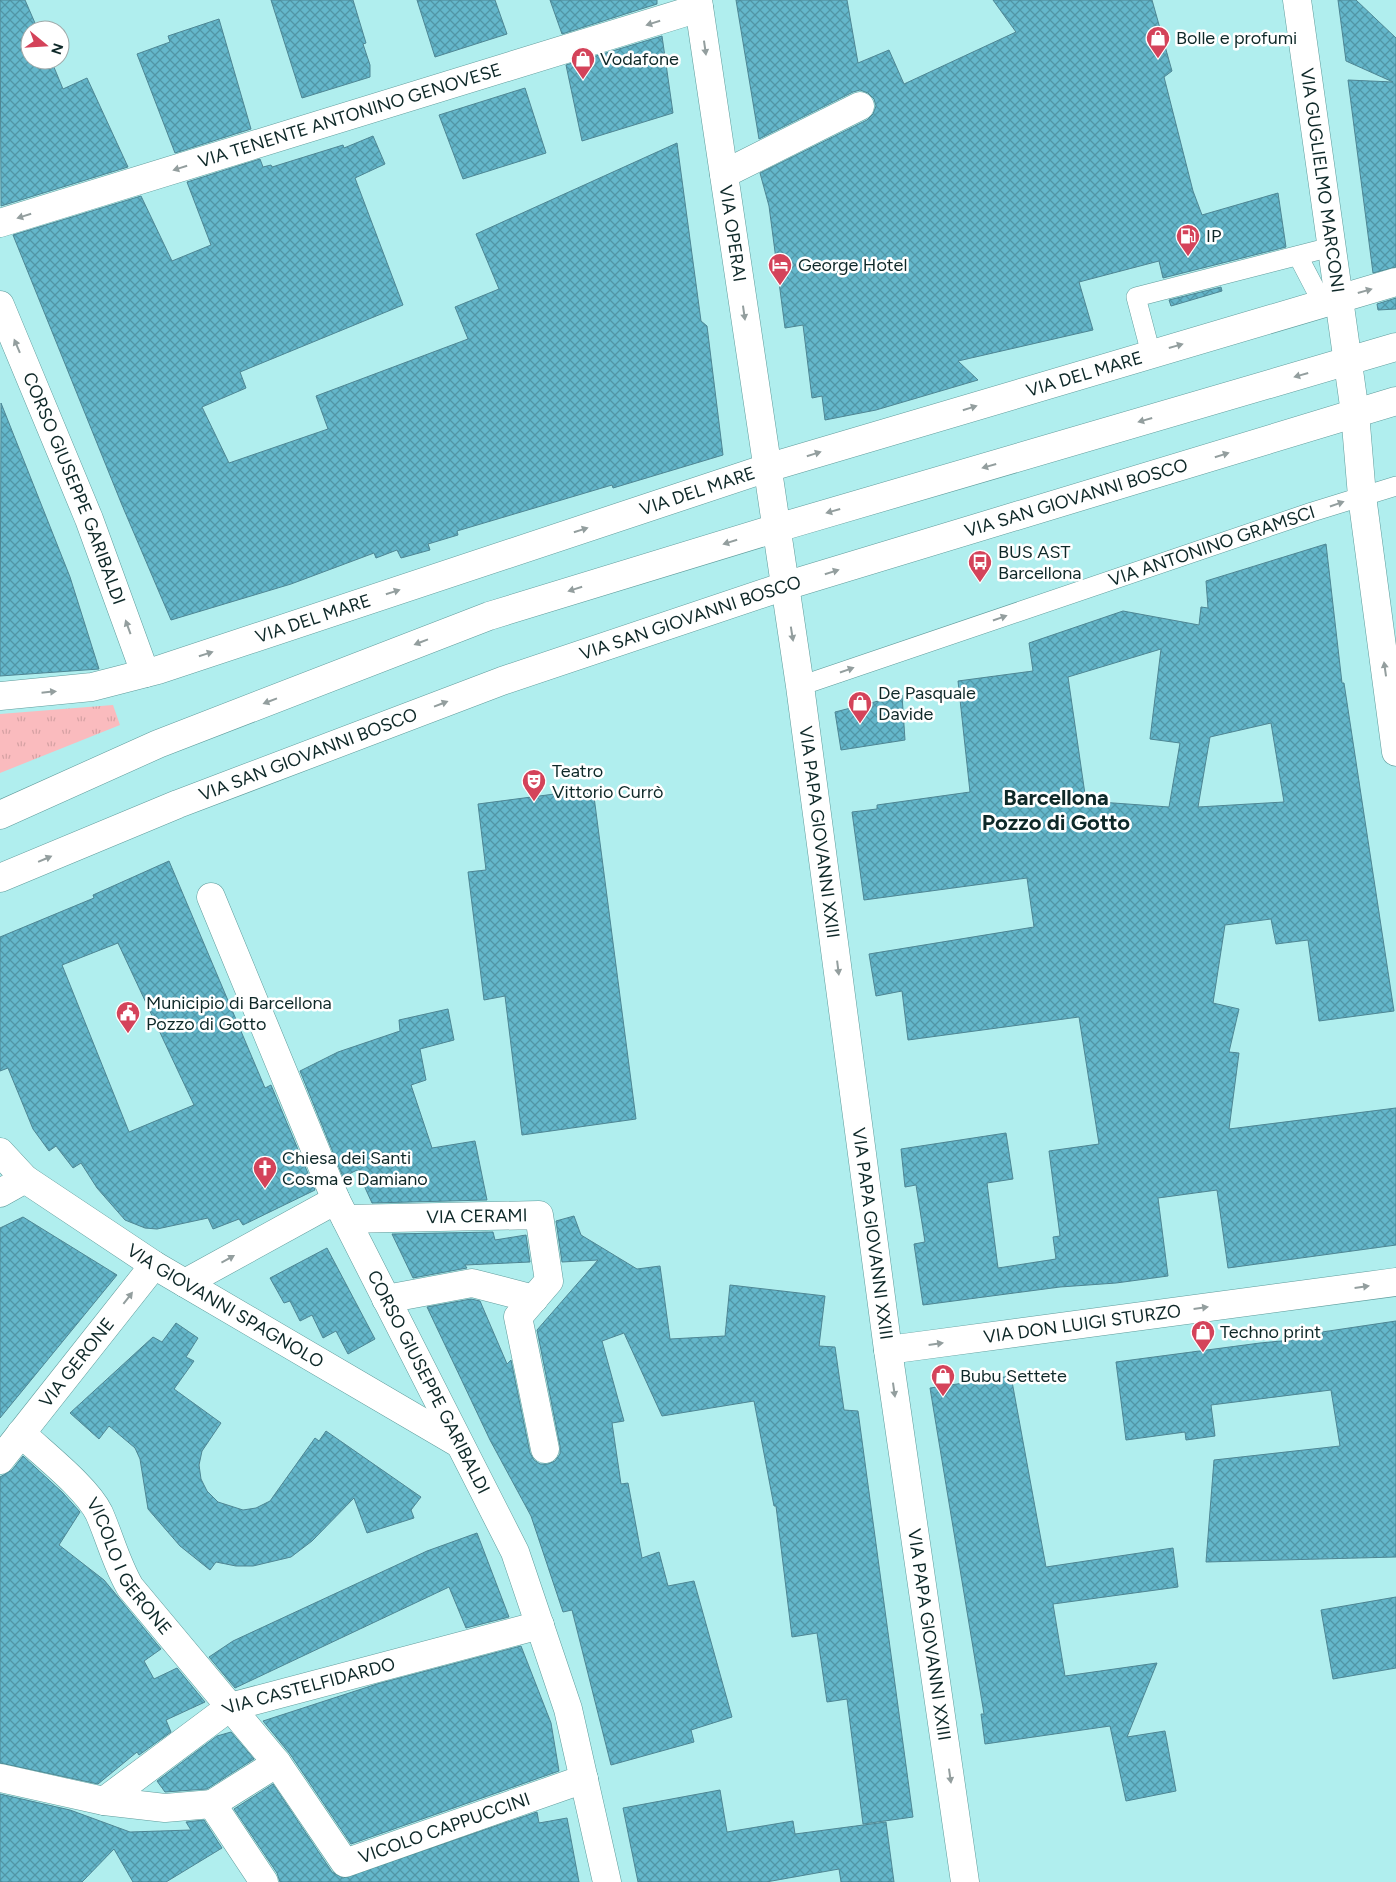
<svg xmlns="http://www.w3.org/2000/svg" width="1396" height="1882" font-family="Figtree,sans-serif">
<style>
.grass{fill:url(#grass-tufts)}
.building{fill:url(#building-cross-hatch);stroke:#4e8694;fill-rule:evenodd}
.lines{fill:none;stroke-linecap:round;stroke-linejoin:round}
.lane-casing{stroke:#5e9b9b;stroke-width:20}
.street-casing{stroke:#5e9b9b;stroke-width:29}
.secondary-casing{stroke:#5e9b9b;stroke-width:29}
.primary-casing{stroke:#5e9b9b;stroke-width:29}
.lane{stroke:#fff;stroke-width:19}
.street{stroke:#fff;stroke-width:28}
.secondary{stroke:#fff;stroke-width:28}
.primary{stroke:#fff;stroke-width:28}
.oneway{fill:#939e9e}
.labels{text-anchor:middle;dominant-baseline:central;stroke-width:5;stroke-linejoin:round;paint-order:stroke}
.poi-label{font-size:18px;fill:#0e2828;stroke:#fff;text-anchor:start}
.street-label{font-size:18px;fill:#0e2828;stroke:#fff}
.district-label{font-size:22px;font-weight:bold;fill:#0e2828;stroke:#fff}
</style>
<defs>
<pattern id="grass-tufts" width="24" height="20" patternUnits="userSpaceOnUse" patternTransform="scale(1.25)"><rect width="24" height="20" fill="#fabbbe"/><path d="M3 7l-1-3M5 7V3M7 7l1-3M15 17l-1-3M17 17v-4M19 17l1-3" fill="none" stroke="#d5a1a3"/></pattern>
<pattern id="building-cross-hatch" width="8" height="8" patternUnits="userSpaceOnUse" patternTransform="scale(1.25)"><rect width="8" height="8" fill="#64b7cb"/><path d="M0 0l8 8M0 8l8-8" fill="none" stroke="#5195a5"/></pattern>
</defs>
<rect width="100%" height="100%" fill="#b0eeee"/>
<polygon class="grass" points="113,705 120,725 0,773 0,714"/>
<g class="building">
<polygon points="0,0 25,0 38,30 30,30 30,60 51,60 63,89 87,78 128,167 1,206"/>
<polygon points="271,0 353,0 366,43 363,44 370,65 370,77 302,98"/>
<polygon points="417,0 495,0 507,34 435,57"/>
<polygon points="550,0 657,0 657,4 562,34"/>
<polygon points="736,0 847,0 858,63 889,50 904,84 1016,32 993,0 1152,0 1172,71 1164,77 1193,191 1202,215 1278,193 1286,247 1163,278 1159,261 1079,282 1093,330 958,361 978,380 876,410 825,420 822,396 812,398 803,325 785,328 769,206 760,173 867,120 873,114 876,106 874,99 868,93 860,90 853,92 759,139"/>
<polygon points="1338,0 1356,0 1396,38 1396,267 1373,273 1348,80 1393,82 1346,61"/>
<polygon points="219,19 251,129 175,153 137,54 170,42 168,36"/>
<polygon points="662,36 673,113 582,141 566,65"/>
<polygon points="525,88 546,153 463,179 439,115"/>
<polygon points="373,136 385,164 355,178 403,305 240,372 246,388 202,407 229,463 328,429 316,396 468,339 455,307 499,289 476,234 677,143 701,321 707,326 723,455 613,488 612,485 457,531 458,535 428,544 430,550 401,558 397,550 376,558 374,553 291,584 171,620 122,505 13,235 141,196 172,261 211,245 187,182 260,159 263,167 271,165 272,167 343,145 344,148"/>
<polygon points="1221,287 1222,291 1171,306 1169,300"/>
<polygon points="1396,298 1396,309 1378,310 1377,304"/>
<polygon points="1,403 70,577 99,669 0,676"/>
<path d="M1326 544 1342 683H1344L1394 1011 1319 1021 1308 940 1276 944 1271 919 1225 925 1213 1003 1239 1009 1229 1052 1239 1053 1229 1129 1396 1108V1245L1228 1268 1217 1190 1158 1198 1168 1276 1116 1283 1060 1287 923 1305 914 1244 925 1242 916 1185 905 1187 901 1149 1006 1133 1013 1179 987 1183 998 1268 1056 1259 1053 1237 1060 1236 1049 1151 1099 1144 1079 1017 908 1040 902 991 876 996 869 954 1034 927 1027 878 864 900 852 812 877 809V805L970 792 958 681 1033 671 1029 643 1123 611 1199 625 1201 607 1208 608 1206 581ZM1161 649 1150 739 1180 743 1169 807 1086 801 1068 677ZM1271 723 1284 802 1198 807 1210 737Z"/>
<polygon points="902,695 905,740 841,750 835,712"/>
<polygon points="593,789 636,1119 522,1135 505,996 484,1000 468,872 486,870 478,804"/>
<path d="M169 861 265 1088 271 1085 315 1190 243 1225 239 1219 213 1229 208 1218 157 1229 145 1228 125 1220 97 1188 81 1163 73 1168 56 1146 49 1151 33 1129 8 1068 0 1071V937L94 898 93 895ZM118 943 194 1105 129 1132 62 965Z"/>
<polygon points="448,1009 454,1040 420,1049 426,1080 411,1085 432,1148 475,1141 487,1200 372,1203 357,1170 343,1177 300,1071 338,1052 400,1031 399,1020"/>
<polygon points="574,1216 581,1235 637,1269 660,1266 670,1339 725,1336 730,1285 825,1296 819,1346 835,1347 844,1410 858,1411 913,1817 863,1824 847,1699 827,1702 817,1633 792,1637 776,1506 774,1506 754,1401 662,1416 624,1333 602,1341 624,1421 612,1423 621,1484 628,1483 642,1558 659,1552 668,1586 694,1581 732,1717 691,1730 694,1742 611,1765 572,1610 563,1612 531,1516 490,1440 427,1307 471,1299 480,1301 507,1364 511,1360 530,1453 534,1460 540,1464 548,1464 555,1461 560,1454 560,1446 537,1330 598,1260 562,1262 556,1221"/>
<polygon points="23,1217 117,1275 0,1418 0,1228"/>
<polygon points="493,1232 495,1240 526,1235 530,1262 465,1265 467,1268 413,1278 392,1234"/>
<polygon points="327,1248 375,1339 348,1354 336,1331 323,1338 312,1315 300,1321 290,1301 284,1303 270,1278"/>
<polygon points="1396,1321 1396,1557 1206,1562 1214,1460 1340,1446 1331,1390 1211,1405 1215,1436 1186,1440 1185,1432 1126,1440 1116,1362 1260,1343 1323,1337 1322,1332"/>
<polygon points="176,1323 198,1338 186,1357 194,1361 174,1389 221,1423 202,1451 199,1465 201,1479 207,1491 218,1502 243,1510 256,1508 270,1501 315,1438 319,1441 326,1431 421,1497 411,1510 414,1518 367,1533 354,1498 312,1541 291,1557 253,1566 236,1566 216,1562 210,1570 180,1546 148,1509 140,1459 135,1448 109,1426 99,1439 70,1413 153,1337 162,1342"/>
<polygon points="1011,1376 1046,1567 1173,1548 1178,1587 1053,1604 1065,1676 1157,1663 1127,1737 1165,1731 1176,1791 1126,1801 1110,1726 985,1744 981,1714 984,1714 930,1388"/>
<polygon points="23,1456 63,1493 80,1512 59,1545 104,1580 161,1649 144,1661 154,1679 177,1668 205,1702 166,1720 171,1732 139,1755 137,1752 98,1784 0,1763 0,1477 12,1470"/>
<polygon points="477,1533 509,1617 466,1628 449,1587 235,1688 209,1657 233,1641 427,1551"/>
<polygon points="1396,1597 1396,1668 1333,1679 1321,1610"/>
<polygon points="521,1646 551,1723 559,1771 351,1844 290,1754 263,1721 377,1684"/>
<polygon points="231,1732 254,1759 207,1789 165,1792 157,1781 217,1736"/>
<polygon points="273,1784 332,1872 343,1878 537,1812 539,1823 567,1818 579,1882 280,1882 277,1873 234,1809"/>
<polygon points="720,1790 727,1832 793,1821 795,1834 886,1822 894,1882 841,1882 839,1869 766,1882 638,1882 623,1808"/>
<polygon points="0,1794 70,1810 130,1832 191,1830 186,1822 204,1820 222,1848 166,1882 133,1882 114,1849 82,1882 0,1882"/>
</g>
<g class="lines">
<g class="lane-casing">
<g id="lane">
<polyline points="1298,256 1323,304"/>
<polyline points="1151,354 1136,297 1331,247"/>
<path id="s1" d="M800 686 1312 512 1396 486"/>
</g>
</g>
<g class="street-casing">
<g id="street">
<polyline points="724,174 860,106"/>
<path id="s2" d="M0 223 699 8"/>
<path id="s3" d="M0 305 89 519 145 673"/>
<path id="s4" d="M0 696 92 687 158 670 767 468"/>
<path id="s5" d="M211 897 336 1200 515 1552 568 1709 607 1882"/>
<path id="s6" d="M0 1152 25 1179 154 1265 458 1443"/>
<polyline points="0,1193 25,1179"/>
<path id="s7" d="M346 1219 539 1215 549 1281 518 1317 545 1449"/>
<polyline points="185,1283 336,1200"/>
<polyline points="386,1299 472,1283 534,1299"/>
<path id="s8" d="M888 1350 1396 1282"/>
<path id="s9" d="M21 1433C43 1454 86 1487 99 1513 110 1538 116 1563 130 1587L277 1763 345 1863 584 1779"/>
<path id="s10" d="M0 1460 154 1265"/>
<polyline points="0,1778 104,1801 165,1808 212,1804 264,1882"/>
<path id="s11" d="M104 1801 230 1707 540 1625"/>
<polyline points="212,1804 277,1763"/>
</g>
</g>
<g class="secondary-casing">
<g id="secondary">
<path id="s12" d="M767 468 1396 282"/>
<polyline points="0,815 158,744 489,616 777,528 1396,347"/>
<path id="s13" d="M0 878 178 804 502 681 785 586 1396 401"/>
</g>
</g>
<g class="primary-casing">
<g id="primary">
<path id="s14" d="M698 0 800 686 888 1350 965 1882"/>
<path id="s15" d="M1297 0 1355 413 1362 496 1396 752"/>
</g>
</g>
<use href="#lane" class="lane"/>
<use href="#street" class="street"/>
<use href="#secondary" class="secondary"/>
<use href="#primary" class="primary"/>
</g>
<defs><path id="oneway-solid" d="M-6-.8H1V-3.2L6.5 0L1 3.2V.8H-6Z" transform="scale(1.25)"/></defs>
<g class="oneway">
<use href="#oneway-solid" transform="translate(653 23) rotate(163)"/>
<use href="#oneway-solid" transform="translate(705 48) rotate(82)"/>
<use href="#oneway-solid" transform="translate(180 168) rotate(163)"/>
<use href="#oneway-solid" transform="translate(24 216) rotate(163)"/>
<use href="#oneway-solid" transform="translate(1365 291) rotate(-16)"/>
<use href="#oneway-solid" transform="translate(744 313) rotate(82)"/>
<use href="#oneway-solid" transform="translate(17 346) rotate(-113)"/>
<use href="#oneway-solid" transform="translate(1176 346) rotate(-16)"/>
<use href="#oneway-solid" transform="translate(1301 375) rotate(164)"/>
<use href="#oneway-solid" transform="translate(970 408) rotate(-17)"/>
<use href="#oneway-solid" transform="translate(1145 420) rotate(164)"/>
<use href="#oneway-solid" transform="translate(814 454) rotate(-17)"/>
<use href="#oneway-solid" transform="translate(1222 455) rotate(-17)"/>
<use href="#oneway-solid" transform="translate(989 466) rotate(164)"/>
<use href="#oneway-solid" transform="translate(1337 504) rotate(-19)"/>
<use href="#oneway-solid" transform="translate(833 511) rotate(164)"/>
<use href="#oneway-solid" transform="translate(581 530) rotate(-18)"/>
<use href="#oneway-solid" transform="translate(730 542) rotate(163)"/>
<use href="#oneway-solid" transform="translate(832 572) rotate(-17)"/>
<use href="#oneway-solid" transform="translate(575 589) rotate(163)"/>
<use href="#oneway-solid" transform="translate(393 592) rotate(-18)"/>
<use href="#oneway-solid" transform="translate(1000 618) rotate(-19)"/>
<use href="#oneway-solid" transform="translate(128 627) rotate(-110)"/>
<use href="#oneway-solid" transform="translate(792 634) rotate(81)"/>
<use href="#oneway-solid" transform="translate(421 642) rotate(159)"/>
<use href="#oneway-solid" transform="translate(206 654) rotate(-18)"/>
<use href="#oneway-solid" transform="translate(1385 669) rotate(-98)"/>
<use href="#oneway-solid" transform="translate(847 670) rotate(-19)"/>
<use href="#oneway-solid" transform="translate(49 692) rotate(-6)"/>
<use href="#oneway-solid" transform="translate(270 701) rotate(159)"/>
<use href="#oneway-solid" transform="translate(441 704) rotate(-21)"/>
<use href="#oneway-solid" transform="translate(45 859) rotate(-23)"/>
<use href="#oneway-solid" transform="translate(838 968) rotate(83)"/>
<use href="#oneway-solid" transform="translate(228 1259) rotate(-29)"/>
<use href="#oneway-solid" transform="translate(1362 1287) rotate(-8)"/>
<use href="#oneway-solid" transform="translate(128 1298) rotate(-52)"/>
<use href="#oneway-solid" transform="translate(1201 1308) rotate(-8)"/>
<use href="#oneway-solid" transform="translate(936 1344) rotate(-8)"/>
<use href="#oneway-solid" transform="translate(894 1390) rotate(82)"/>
<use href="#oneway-solid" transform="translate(950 1776) rotate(82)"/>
</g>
<defs>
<g id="shop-pin" transform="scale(1.25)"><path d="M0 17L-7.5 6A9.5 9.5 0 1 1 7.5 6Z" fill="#d4435a" stroke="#fff"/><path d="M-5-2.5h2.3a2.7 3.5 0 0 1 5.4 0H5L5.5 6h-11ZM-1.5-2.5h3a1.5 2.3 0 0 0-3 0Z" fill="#fff"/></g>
<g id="fuel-pin" transform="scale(1.25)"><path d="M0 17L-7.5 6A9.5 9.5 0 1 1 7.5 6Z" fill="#d4435a" stroke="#fff"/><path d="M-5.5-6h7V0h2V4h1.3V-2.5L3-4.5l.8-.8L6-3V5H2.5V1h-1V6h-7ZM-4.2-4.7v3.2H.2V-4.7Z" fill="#fff"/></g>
<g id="hotel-pin" transform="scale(1.25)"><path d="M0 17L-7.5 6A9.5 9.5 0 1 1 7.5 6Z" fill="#d4435a" stroke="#fff"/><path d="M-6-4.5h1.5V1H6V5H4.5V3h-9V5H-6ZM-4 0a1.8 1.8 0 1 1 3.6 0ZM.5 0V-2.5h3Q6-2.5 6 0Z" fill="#fff"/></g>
<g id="bus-pin" transform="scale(1.25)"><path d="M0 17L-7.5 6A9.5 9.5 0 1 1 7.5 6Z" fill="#d4435a" stroke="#fff"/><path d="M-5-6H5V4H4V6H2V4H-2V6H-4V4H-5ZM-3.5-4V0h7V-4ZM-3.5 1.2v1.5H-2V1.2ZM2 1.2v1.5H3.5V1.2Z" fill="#fff"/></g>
<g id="theatre-pin" transform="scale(1.25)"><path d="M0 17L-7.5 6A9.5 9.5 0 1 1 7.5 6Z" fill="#d4435a" stroke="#fff"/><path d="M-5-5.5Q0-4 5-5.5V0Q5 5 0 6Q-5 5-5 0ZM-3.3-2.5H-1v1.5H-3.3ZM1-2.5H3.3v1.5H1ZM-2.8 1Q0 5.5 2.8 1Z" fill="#fff"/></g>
<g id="civic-pin" transform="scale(1.25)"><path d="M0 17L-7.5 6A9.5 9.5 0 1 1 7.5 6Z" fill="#d4435a" stroke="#fff"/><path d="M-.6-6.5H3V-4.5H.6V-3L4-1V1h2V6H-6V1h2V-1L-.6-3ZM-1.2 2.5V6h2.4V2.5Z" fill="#fff"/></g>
<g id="church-pin" transform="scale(1.25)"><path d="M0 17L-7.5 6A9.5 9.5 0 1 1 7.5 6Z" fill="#d4435a" stroke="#fff"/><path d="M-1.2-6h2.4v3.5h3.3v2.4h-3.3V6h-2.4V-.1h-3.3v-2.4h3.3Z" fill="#fff"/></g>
</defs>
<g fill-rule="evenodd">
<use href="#shop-pin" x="1158" y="38"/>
<use href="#shop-pin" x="583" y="59"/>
<use href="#fuel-pin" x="1188" y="236"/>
<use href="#hotel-pin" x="780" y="265"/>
<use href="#bus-pin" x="980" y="562"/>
<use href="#shop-pin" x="860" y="703"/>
<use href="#theatre-pin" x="534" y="781"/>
<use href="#civic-pin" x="128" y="1013"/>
<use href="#church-pin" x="265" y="1168"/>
<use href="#shop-pin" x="1203" y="1332"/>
<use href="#shop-pin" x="943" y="1376"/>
</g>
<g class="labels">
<g class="poi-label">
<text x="1176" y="38">Bolle e profumi</text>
<text x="600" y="59">Vodafone</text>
<text x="1206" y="236">IP</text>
<text x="798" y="265">George Hotel</text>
<text x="998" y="552">BUS AST<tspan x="998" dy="21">Barcellona</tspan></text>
<text x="878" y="693">De Pasquale<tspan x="878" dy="21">Davide</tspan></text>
<text x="552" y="771">Teatro<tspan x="552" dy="21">Vittorio Currò</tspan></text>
<text x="146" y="1003">Municipio di Barcellona<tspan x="146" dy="21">Pozzo di Gotto</tspan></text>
<text x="282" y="1158">Chiesa dei Santi<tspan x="282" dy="21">Cosma e Damiano</tspan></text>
<text x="1220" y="1332">Techno print</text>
<text x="960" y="1376">Bubu Settete</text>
</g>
<g class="street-label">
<text stroke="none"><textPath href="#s2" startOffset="366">VIA TENENTE ANTONINO GENOVESE</textPath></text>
<text stroke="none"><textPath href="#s15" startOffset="182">VIA GUGLIELMO MARCONI</textPath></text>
<text stroke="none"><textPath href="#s14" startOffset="236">VIA OPERAI</textPath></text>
<text stroke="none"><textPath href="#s12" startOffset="331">VIA DEL MARE</textPath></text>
<text stroke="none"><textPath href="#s3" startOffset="198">CORSO GIUSEPPE GARIBALDI</textPath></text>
<text stroke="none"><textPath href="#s4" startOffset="729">VIA DEL MARE</textPath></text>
<text stroke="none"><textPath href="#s13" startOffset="1142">VIA SAN GIOVANNI BOSCO</textPath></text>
<text stroke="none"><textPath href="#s1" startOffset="435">VIA ANTONINO GRAMSCI</textPath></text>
<text stroke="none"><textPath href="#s4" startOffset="324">VIA DEL MARE</textPath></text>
<text stroke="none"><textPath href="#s13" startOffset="738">VIA SAN GIOVANNI BOSCO</textPath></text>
<text stroke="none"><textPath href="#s13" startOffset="332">VIA SAN GIOVANNI BOSCO</textPath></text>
<text stroke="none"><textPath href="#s14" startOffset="841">VIA PAPA GIOVANNI XXIII</textPath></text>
<text stroke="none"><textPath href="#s7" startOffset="131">VIA CERAMI</textPath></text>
<text stroke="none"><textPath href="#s14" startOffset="1246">VIA PAPA GIOVANNI XXIII</textPath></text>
<text stroke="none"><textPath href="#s6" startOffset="274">VIA GIOVANNI SPAGNOLO</textPath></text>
<text stroke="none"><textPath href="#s8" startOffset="196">VIA DON LUIGI STURZO</textPath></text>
<text stroke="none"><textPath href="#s10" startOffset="124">VIA GERONE</textPath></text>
<text stroke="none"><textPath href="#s5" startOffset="532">CORSO GIUSEPPE GARIBALDI</textPath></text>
<text stroke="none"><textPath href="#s9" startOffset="174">VICOLO I GERONE</textPath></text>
<text stroke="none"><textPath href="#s14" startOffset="1651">VIA PAPA GIOVANNI XXIII</textPath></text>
<text stroke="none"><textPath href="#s11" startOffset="239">VIA CASTELFIDARDO</textPath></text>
<text stroke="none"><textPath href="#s9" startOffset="648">VICOLO CAPPUCCINI</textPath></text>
</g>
<g class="district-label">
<text x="1056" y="797">Barcellona<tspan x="1056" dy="25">Pozzo di Gotto</tspan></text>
</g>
</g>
<g transform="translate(45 45) rotate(108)"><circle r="24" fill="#ffffff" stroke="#9fa9a9"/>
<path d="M0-4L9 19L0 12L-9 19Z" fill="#d4435a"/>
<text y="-8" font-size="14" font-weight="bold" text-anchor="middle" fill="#0e2828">N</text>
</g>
</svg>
